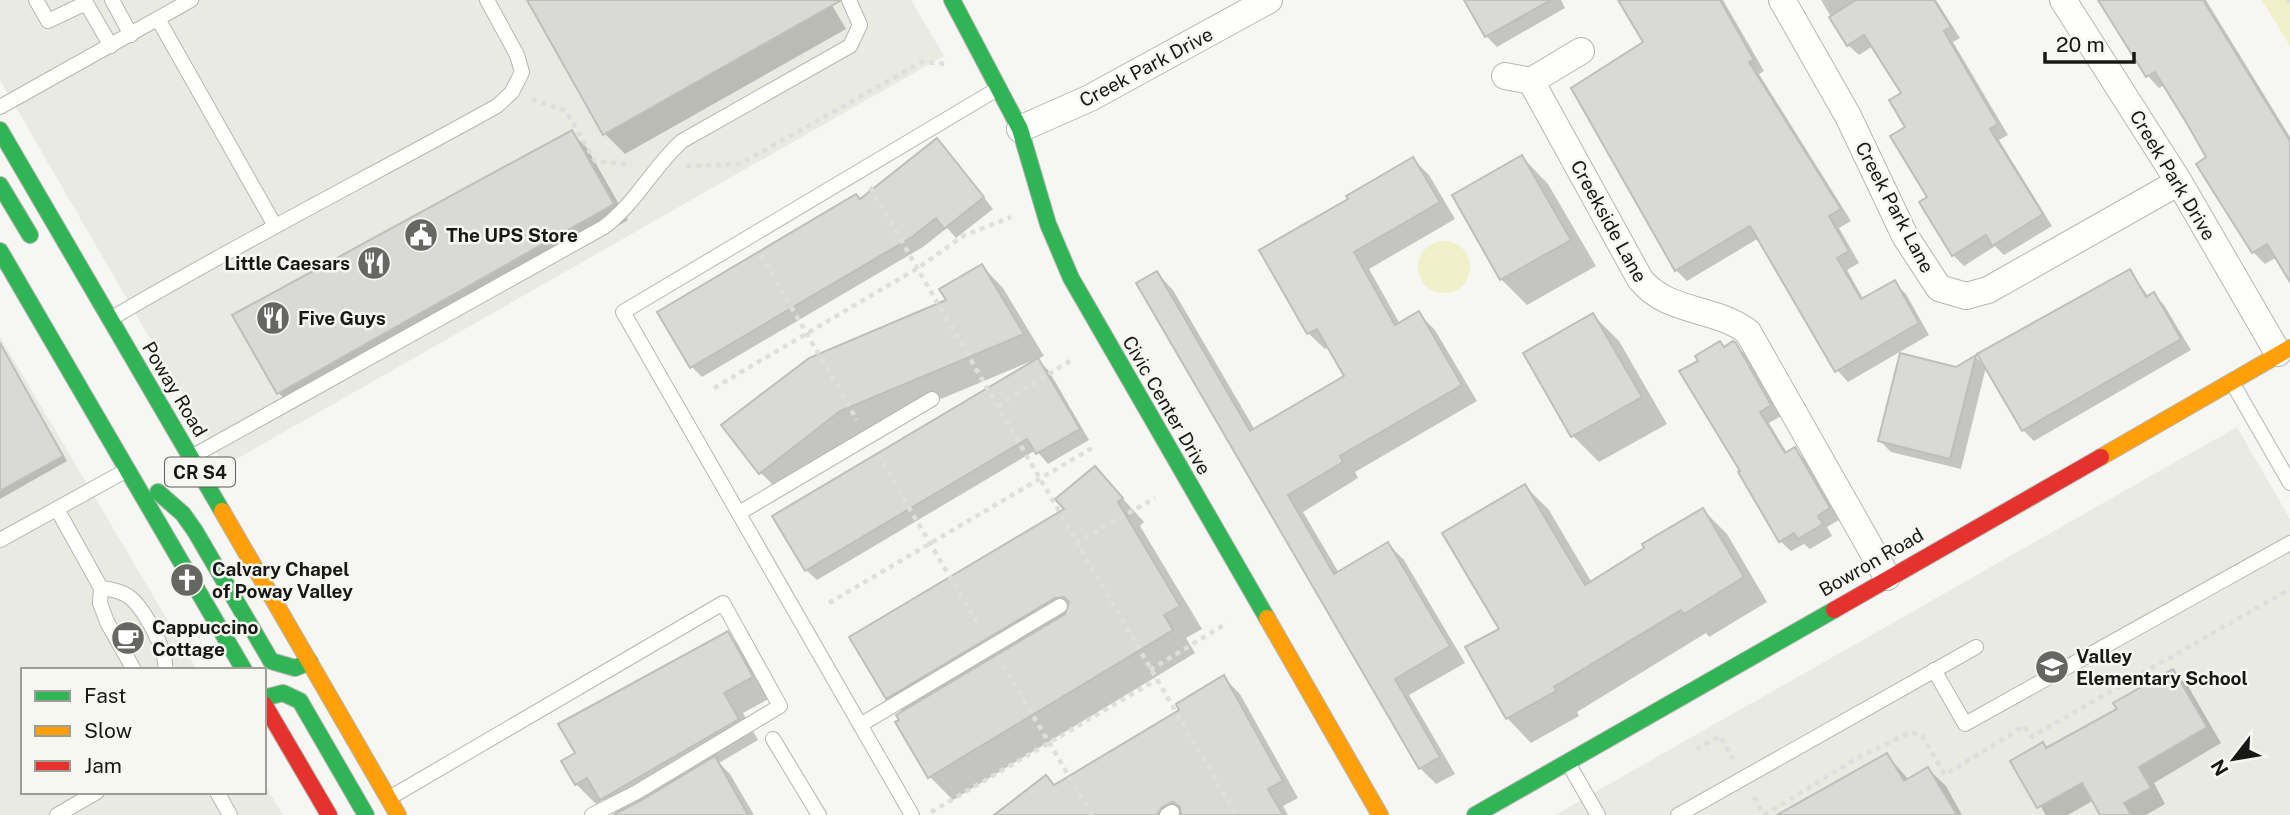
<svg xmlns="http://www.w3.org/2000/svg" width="2290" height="815" font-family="'Public Sans',sans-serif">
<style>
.built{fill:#e9eae1}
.green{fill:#f0f0c9}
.shadow{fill:#0003}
.building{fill:#d9d9d6;stroke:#bebebc;stroke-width:2}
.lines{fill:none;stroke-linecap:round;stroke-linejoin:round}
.lane-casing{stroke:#b6b6b3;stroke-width:16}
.street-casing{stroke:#b6b6b3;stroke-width:28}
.fast-casing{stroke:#b6b6b3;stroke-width:18}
.slow-casing{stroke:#b6b6b3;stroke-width:18}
.jam-casing{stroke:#b6b6b3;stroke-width:18}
.path{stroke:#dedede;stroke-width:4.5;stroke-dasharray:5 5;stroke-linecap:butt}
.lane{stroke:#fefefd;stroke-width:14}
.street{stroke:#fefefd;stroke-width:26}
.fast{stroke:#30b455;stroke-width:16}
.slow{stroke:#ff9f0a;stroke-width:16}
.jam{stroke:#e5322d;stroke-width:16}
.labels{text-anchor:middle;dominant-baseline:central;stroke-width:5;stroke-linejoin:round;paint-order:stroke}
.shield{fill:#f7f7f1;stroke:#5b5b58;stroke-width:2}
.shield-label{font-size:18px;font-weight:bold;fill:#181816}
.street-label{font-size:19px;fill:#181816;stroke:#f7f7f1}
.poi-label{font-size:19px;font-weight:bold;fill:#181816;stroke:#f7f7f1;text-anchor:start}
</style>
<rect width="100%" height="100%" fill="#f6f6f2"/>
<g class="built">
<polygon points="0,0 911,0 944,56 224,466 0,80"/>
<polygon points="0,337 197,670 23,670 23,792 264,792 264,784 283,815 0,815"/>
<polygon points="2237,427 2290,519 2290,815 1555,815"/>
</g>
<g class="green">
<polygon points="2262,0 2290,0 2290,46"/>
<circle cx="1444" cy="267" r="26"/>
</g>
<g class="shadow">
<polygon points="529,0 829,0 846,29 625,154 605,134"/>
<polygon points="1466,0 1561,0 1565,8 1497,47 1486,36"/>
<polygon points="1620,0 1723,0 1764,71 1759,74 1851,221 1839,228 1859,263 1847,270 1864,300 1894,282 1906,294 1929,335 1848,382 1837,370 1759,238 1687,281 1676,270 1645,43"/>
<polygon points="1821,0 1936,0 1960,38 1953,42 2008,135 1999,140 2052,226 2004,255 1995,246 1964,266 1953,255 1929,198 1908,127 1903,94 1873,46 1859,55 1848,45"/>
<polygon points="2097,0 2206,0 2290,137 2290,275 2277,257 2265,264 2253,252 2199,164 2209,158 2165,85 2159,88 2148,76"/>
<polygon points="571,132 587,148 628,220 294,409 279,393 234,316"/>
<polygon points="948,151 993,209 956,238 947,228 923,247 702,377 691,366 861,201"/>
<polygon points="1522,157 1548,184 1596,266 1527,305 1501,279"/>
<polygon points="1413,159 1429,175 1455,219 1369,269 1400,324 1419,314 1435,330 1477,401 1355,472 1358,478 1303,512 1339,573 1388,544 1404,560 1465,663 1409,695 1455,774 1436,784 1420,768 1157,273 1173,290 1255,430 1347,377 1329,347 1325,349 1308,333 1351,200"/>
<polygon points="982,266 1003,288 1044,356 1037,359 1049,371 1089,440 1048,464 1036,450 817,580 806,570 1034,360 862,432 782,494 760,472 948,301"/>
<polygon points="2129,271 2149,297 2154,295 2164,305 2191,350 2034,441 2023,430 1986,367 1961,469 1891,452 1880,441 1956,369 1976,357 1983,364"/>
<polygon points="1593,315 1619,341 1667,424 1599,462 1573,436 1525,354"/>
<polygon points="0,344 67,461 0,499"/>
<polygon points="1735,345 1747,356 1781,416 1769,423 1787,453 1795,449 1805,460 1839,520 1827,527 1832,536 1810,549 1804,544 1791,551 1780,541 1743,471 1725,348"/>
<polygon points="1095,468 1144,522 1140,526 1202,629 1186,638 1195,653 953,800 930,777 903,713 887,697 1066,510"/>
<polygon points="1525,486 1549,510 1592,583 1703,510 1727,534 1767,602 1709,637 1706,633 1577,712 1579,716 1531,743 1507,718 1501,629"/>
<polygon points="727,633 747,654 772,697 743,713 758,740 719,763 730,774 754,815 618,815 603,800 596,804 576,784 577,754"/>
<polygon points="2173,671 2188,686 2221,743 2154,783 2165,804 2146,815 2102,815 2094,800 2068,815 2046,815 2012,761 2043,744 2048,749 2119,709"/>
<polygon points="1224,678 1240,694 1298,798 1283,806 1288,815 997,815 1055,787 1181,710"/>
<polygon points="1887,755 1909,780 1928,769 1946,786 1962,815 1784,815 1805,798"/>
</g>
<g class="building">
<polygon points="527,0 840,0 840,1 603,135"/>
<polygon points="1464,0 1551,0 1485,37"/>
<polygon points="1618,0 1720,0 1754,60 1749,62 1841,209 1829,216 1849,251 1837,258 1861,299 1895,280 1919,323 1835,372 1750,226 1675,271 1571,88 1643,42"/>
<polygon points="1856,0 1934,0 1951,27 1944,31 1998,124 1990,129 2043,214 1992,246 1986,235 1952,256 1919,202 1927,197 1890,136 1905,127 1889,100 1901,93 1864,35 1847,46 1829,17"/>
<polygon points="2098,0 2203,0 2290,141 2290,282 2267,244 2252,253 2196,164 2206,157 2186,122 2155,72 2146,77"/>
<polygon points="572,130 614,204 277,394 232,315"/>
<polygon points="937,138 984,197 944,229 936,218 912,237 690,368 657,312 856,194 860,199"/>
<polygon points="1522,155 1571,240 1500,280 1452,195"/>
<polygon points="1413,157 1440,202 1354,252 1395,325 1419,311 1462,385 1340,456 1343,462 1288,495 1334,574 1388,542 1450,646 1395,679 1440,757 1419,769 1136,283 1157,271 1250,431 1344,376 1317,329 1307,334 1259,250 1348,199 1346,196"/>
<polygon points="982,264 1024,334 840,411 759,474 721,425 809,358 946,300 939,289"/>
<polygon points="2130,269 2146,297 2154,292 2181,339 2022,431 1977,354"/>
<polygon points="1593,313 1642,397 1571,437 1523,353"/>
<polygon points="1720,341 1724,347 1733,341 1736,343 1771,405 1760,412 1785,453 1795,447 1830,508 1818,516 1823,524 1798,539 1794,533 1779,542 1738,472 1740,471 1679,371 1698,361 1695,356"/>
<polygon points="0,343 63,456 0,491"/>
<polygon points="1900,353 1956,367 1976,355 1950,459 1878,441"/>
<polygon points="1038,358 1080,429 1036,454 1027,439 805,571 772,516"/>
<polygon points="1095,466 1123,498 1118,502 1180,606 1164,615 1173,630 928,778 895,722 899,720 896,715 1065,614 1069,602 1064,597 1055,598 886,699 849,637 1064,509 1055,499"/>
<polygon points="1525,484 1585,585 1644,548 1642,544 1703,508 1744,577 1684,614 1681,610 1554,687 1556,691 1506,719 1465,647 1499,629 1442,533"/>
<polygon points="728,631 753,677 724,693 739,719 600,800 587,778 575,785 561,761 575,753 558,724"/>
<polygon points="2173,669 2207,727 2139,767 2151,788 2124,803 2131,815 2100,815 2082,783 2037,808 2010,761 2043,742 2046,748 2117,709 2113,703"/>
<polygon points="1224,675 1283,781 1268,789 1283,815 1181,815 1180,807 1173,802 1162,807 1157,815 994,815 1046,775 1054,785 1179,710 1176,704"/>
<polygon points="1887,753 1904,781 1928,767 1957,815 1777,815"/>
<polygon points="715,756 748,815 613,815 642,800"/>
</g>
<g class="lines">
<g class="lane-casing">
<g id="lane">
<polyline points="36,0 48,21 86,3 111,46"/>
<polyline points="112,0 131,35"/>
<polyline points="158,19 274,224"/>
<polyline points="0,107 191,0"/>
<path d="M112 318C239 243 369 177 497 106L512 92 522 72 517 55 487 0"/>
<polyline points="2233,384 2290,483"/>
<path d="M193 456 604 227C636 203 653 167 682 141L850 46 860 25 849 0"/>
<polyline points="57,509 101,588 100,603 107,622 134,670"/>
<polyline points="739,513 932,399"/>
<polyline points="0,540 127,470"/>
<path d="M101 588C110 589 120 591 128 596 143 606 168 652 165 670"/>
<polyline points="1934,670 1965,724 2290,543"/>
<polyline points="860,725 1060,606"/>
<polyline points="773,739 819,815"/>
<polyline points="1568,763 1598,815"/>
<polyline points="217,792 230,815"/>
<polyline points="391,797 723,603 780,706 637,792 592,815"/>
<polyline points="57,815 97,792"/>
<polyline points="912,815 623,312 999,88"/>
<polyline points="1167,815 1172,812"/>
<polyline points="1678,815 1976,647"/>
</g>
</g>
<g class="street-casing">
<g id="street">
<polyline points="1782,0 1848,116 1905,236 1939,288 1966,296 1988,290 2179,182"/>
<polyline points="2063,0 2179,182 2278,353"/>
<path d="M1581 51 1531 81 1640 279C1668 314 1714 306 1748 332L1887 577"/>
<polyline points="1505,76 1531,81"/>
<polyline points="1020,129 1090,98 1269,0"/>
</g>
</g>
<g class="fast-casing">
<g id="fast">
<polyline points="952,0 1020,129 1048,224 1071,278 1267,618"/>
<polyline points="0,130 222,511"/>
<polyline points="0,185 30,235"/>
<polyline points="0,251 244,670"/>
<polyline points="158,492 183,514 195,531 271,661 295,668 310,662"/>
<polyline points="264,698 283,693 300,701 366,815"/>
<polyline points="1475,815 1834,610"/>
</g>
</g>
<g class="slow-casing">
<g id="slow">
<polyline points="2101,457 2290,348"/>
<polyline points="222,511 398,815"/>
<polyline points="1267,618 1380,815"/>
</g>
</g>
<g class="jam-casing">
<g id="jam">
<polyline points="1834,610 2101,457"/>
<polyline points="264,704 329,815"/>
</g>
</g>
<g class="path">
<polyline points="2288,0 2290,3"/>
<polyline points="532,99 566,111 595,161 632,165"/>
<polyline points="686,166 740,164 922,62 949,64"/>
<polyline points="870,187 1236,815"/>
<polyline points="761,255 857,420"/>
<polyline points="714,388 918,268 963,236 1011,217"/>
<polyline points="998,406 1073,359"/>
<polyline points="878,455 980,628"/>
<polyline points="1076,543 1155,498"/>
<polyline points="829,603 1092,448"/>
<polyline points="1003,665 1092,815"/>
<polyline points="1150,670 1227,623"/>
<polyline points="1696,749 1720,736 1733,759"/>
<polyline points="1754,797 1764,815"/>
<polyline points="931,812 1156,680"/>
<polyline points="1764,815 1861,756 1911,732 1922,736 1945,775 2024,726 2031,737 2290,589"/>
</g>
<use href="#lane" class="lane"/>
<use href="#street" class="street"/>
<use href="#fast" class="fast"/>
<use href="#slow" class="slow"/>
<use href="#jam" class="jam"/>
</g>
<defs>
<g id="civic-disc" transform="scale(1.75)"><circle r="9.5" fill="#666663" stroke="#f7f7f1"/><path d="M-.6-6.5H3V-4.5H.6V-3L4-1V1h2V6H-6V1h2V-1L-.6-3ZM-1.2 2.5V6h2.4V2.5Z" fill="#fff"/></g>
<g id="restaurant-disc" transform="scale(1.75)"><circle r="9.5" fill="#666663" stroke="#f7f7f1"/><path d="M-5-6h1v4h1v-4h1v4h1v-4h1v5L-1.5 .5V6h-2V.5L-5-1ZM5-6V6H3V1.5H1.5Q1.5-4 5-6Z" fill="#fff"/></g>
<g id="church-disc" transform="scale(1.75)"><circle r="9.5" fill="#666663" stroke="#f7f7f1"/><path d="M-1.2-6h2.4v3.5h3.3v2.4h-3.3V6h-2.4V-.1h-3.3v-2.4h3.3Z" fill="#fff"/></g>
<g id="cafe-disc" transform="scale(1.75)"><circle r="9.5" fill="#666663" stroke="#f7f7f1"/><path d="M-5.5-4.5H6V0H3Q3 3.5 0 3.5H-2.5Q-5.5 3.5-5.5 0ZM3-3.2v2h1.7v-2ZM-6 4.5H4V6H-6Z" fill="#fff"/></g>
<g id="school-disc" transform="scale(1.75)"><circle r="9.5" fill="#666663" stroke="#f7f7f1"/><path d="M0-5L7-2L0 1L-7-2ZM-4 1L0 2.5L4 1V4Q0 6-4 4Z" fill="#fff"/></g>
</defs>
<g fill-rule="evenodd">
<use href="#civic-disc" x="421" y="235"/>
<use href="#restaurant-disc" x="374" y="263"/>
<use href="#restaurant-disc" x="273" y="318"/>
<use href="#church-disc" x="187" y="580"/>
<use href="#cafe-disc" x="128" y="638"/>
<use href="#school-disc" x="2052" y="667"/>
</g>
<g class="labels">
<rect class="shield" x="165" y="457.5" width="70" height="29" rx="5"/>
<g class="shield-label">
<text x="200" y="472">CR S4</text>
</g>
<g class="street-label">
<text transform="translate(1146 67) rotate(-28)">Creek Park Drive</text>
<text transform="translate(2173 175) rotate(59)">Creek Park Drive</text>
<text transform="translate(1895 207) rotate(62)">Creek Park Lane</text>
<text transform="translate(1609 221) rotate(61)">Creekside Lane</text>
<text transform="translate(175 389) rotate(59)">Poway Road</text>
<text transform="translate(1167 405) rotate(60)">Civic Center Drive</text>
<text transform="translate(1871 562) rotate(-30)">Bowron Road</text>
</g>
<g class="poi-label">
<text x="446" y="235">The UPS Store</text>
<text x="350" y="263" text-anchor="end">Little Caesars</text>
<text x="298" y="318">Five Guys</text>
<text x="212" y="569">Calvary Chapel<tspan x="212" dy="22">of Poway Valley</tspan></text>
<text x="152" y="627">Cappuccino<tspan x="152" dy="22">Cottage</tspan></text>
<text x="2076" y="656">Valley<tspan x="2076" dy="22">Elementary School</tspan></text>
</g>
</g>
<rect x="21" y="668" width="245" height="126" fill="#f7f7f1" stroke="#9e9e99" stroke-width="2"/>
<rect x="35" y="691" width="35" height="10" fill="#30b455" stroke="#9e9e99" stroke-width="2"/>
<text x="84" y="703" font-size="21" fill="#181816">Fast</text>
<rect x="35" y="726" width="35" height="10" fill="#ff9f0a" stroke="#9e9e99" stroke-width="2"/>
<text x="84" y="738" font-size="21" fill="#181816">Slow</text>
<rect x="35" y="761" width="35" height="10" fill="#e5322d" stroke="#9e9e99" stroke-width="2"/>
<text x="84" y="773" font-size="21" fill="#181816">Jam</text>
<g transform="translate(2234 759) rotate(239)" stroke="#f7f7f1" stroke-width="5" paint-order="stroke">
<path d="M0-5L12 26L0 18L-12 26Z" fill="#181816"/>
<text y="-10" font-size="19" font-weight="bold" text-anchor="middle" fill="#181816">N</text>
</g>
<path d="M2045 52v10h89v-10" fill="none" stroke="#181816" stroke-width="3.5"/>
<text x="2056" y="52" font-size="21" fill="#181816" stroke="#f7f7f1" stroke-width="5" paint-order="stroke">20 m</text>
</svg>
